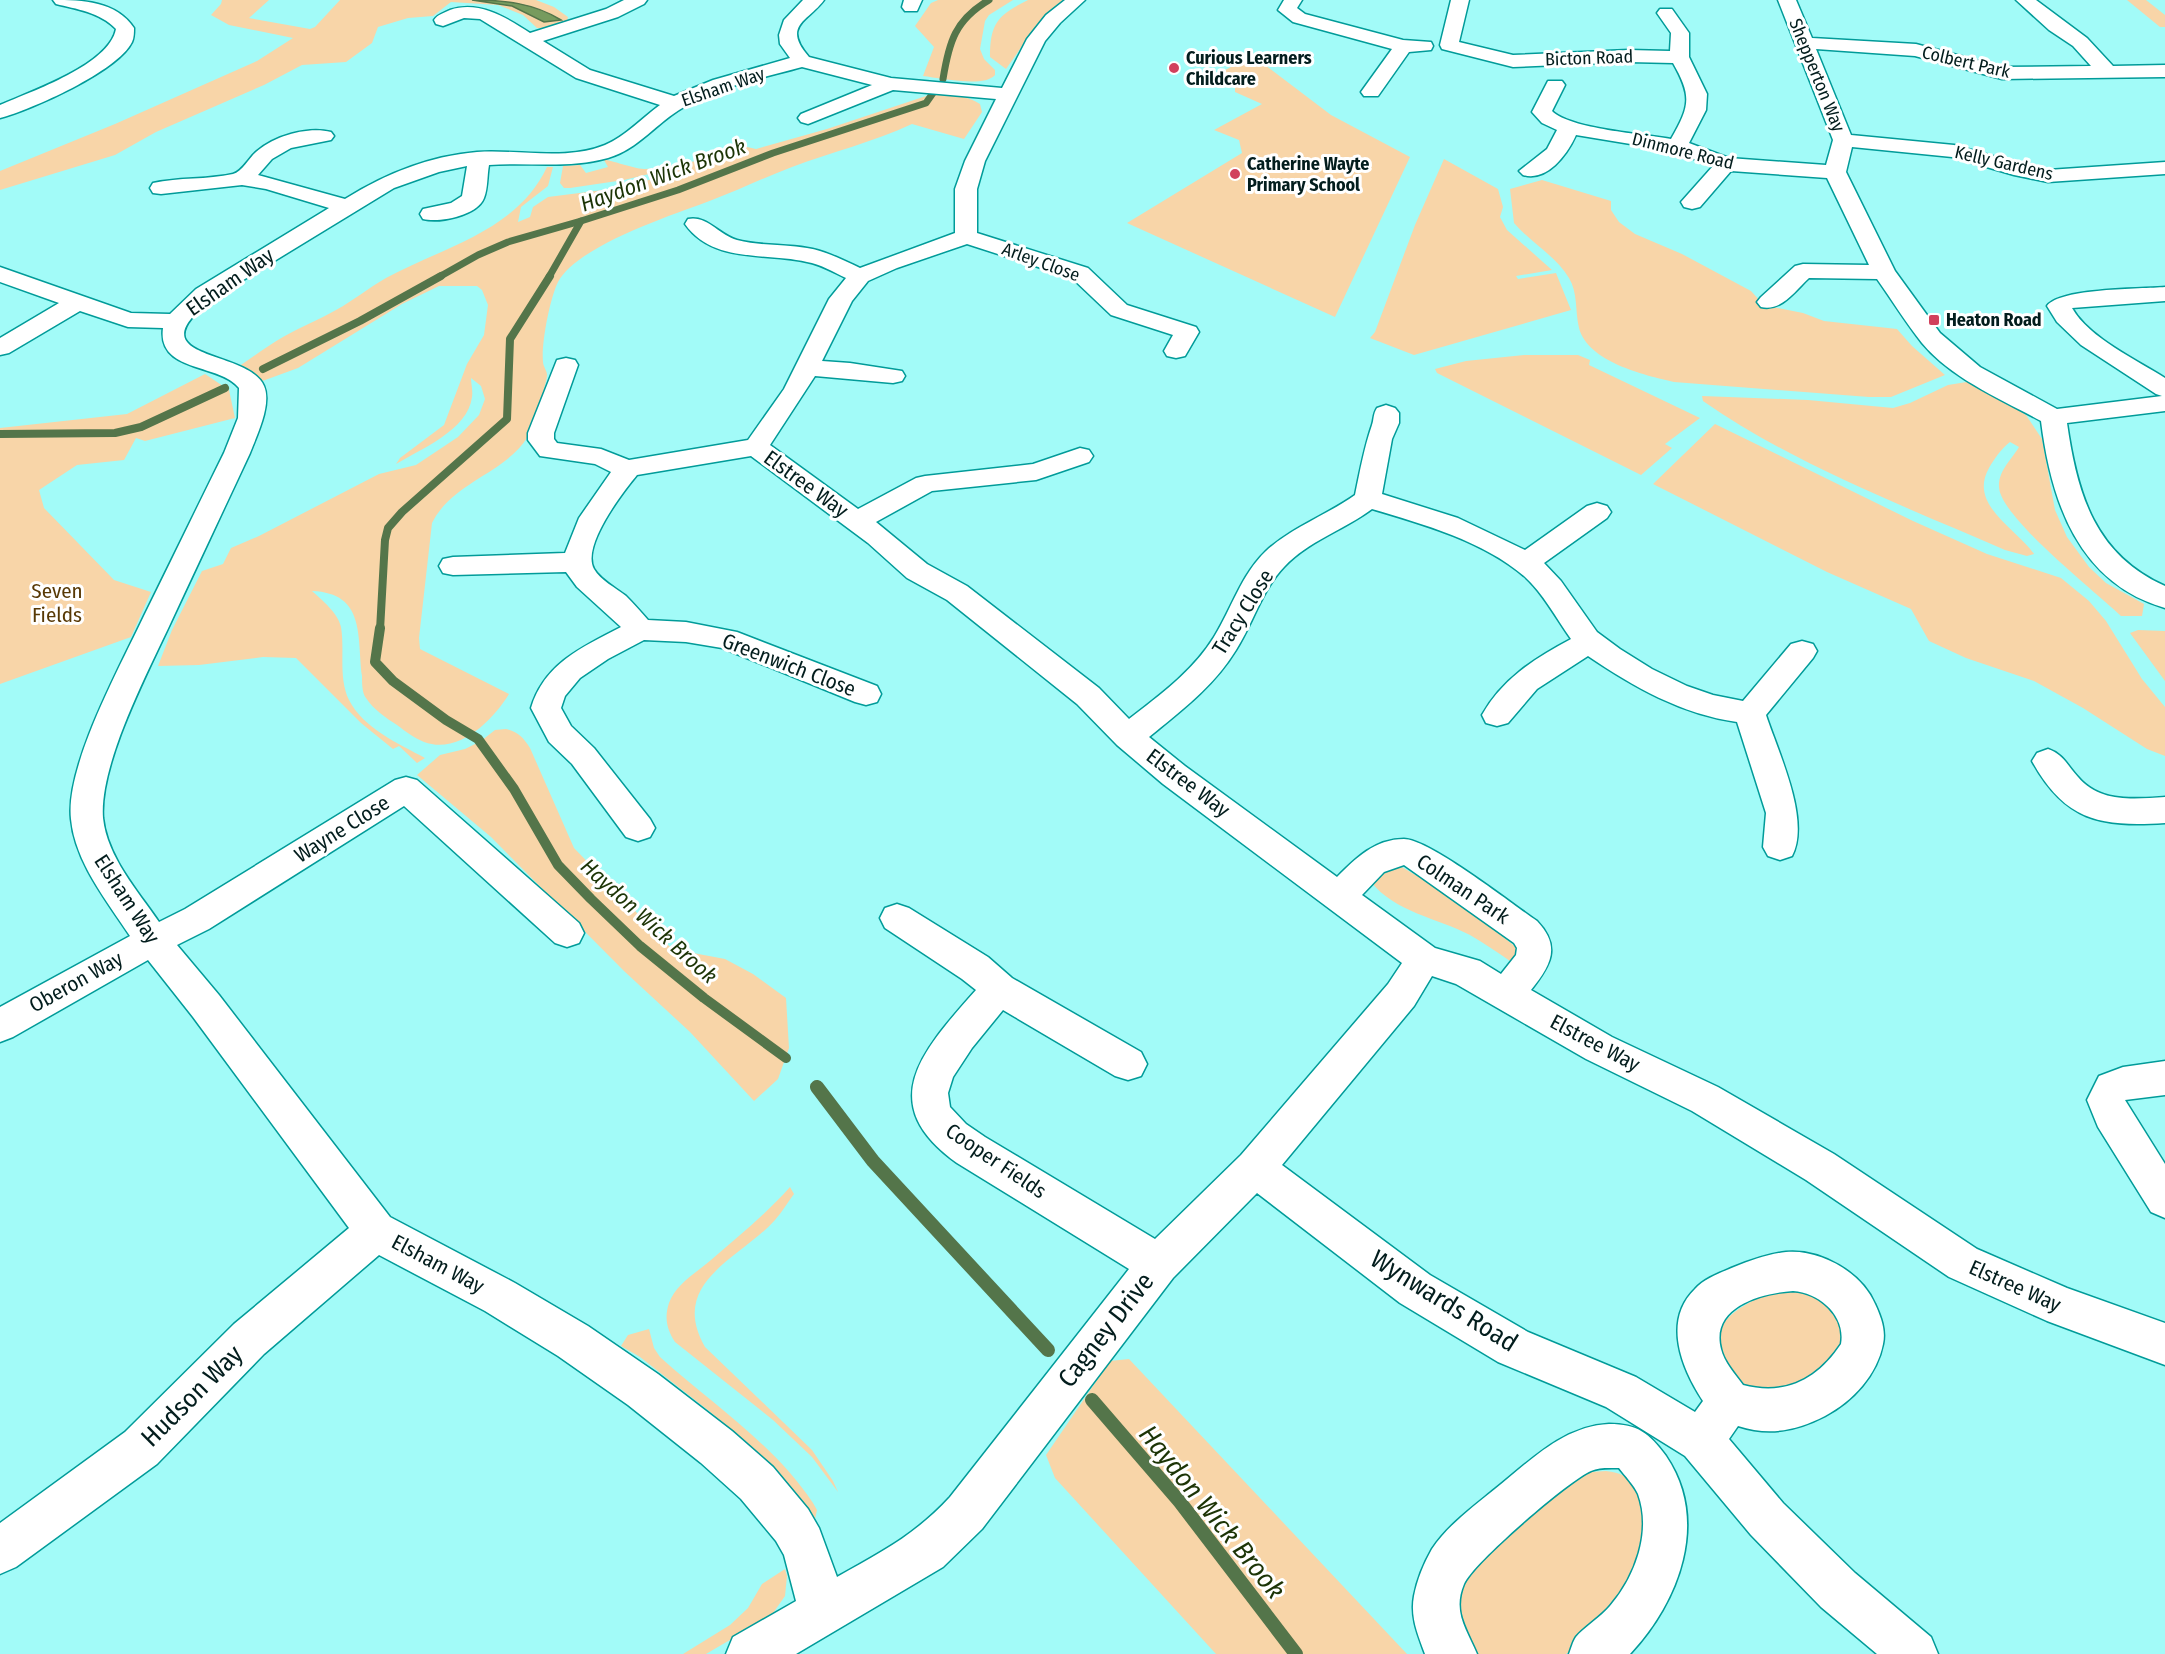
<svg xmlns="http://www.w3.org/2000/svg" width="2165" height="1654" font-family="'Fira Sans Condensed',sans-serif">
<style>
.green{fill:#f8d5a8}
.water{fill:#779b5e;stroke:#54754a;stroke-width:1.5}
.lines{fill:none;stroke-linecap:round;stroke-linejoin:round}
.stream-far3{stroke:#54754a;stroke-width:7}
.stream-far2{stroke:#54754a;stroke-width:8}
.stream-far1{stroke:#54754a;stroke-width:10}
.stream{stroke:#54754a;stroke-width:14}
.street-casing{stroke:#019b99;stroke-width:3}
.street{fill:#fff;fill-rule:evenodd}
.poi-dot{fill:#d1415d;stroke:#fff;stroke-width:2}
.labels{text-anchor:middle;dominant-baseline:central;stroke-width:6;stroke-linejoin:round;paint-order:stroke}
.far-poi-label{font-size:18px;font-weight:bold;fill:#031d1d;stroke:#fff;text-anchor:start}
.far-street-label{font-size:18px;fill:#031d1d;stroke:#fff}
.street-label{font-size:21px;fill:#031d1d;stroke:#fff}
.park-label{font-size:21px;fill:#583905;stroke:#fff}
.water-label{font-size:22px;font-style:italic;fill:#1c3406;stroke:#fff}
.near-street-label{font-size:26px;fill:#031d1d;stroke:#fff}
.near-water-label{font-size:27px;font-style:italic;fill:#1c3406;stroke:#fff}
</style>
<rect width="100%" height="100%" fill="#a2fbf8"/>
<g class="green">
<polygon points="222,0 269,0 249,18 310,29 315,27 340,0 536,0 554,7 568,17 567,21 550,28 537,28 523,15 498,5 451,2 433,16 408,18 378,27 372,43 346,62 302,65 264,85 156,132 115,155 0,190 0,171 115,124 257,61 293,38 229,25 211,15 221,4"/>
<path d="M938 0H1013L989 15 985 21 980 49 984 59 995 70V75C984 88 940 78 923 76L934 47 915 26 931 3Z"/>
<path d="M1028 0H1063L1039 22 1006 69 990 57C990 23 998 15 1028 0Z"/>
<polygon points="2127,0 2146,0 2165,15 2165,27 2160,27"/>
<polygon points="1253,56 1331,115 1410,157 1335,317 1127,223 1242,153 1239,140 1214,130 1262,104 1235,92 1235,81 1219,73"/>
<path d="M935 93C952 95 966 95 980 104L982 112 964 139 912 124C873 142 832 152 792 167 765 177 739 190 712 200 673 215 578 245 558 282 550 298 541 344 543 362 543 366 547 371 547 375 547 383 532 428 528 436 507 473 453 481 432 523L419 638 420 649 509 694C493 720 459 755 424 742 414 738 405 731 397 725 386 718 373 709 366 698 362 693 362 683 362 676 357 637 366 593 312 591 322 600 338 613 341 627 345 651 338 677 349 700 363 728 399 744 425 758L417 763 399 746 393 749 361 723 296 658 263 657 199 665 158 666 172 630 202 571 223 564 231 548 259 536 379 474 416 465 458 437 479 415 485 399 481 386 471 378C471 384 473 390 472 397 468 430 421 449 396 464L400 458 444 425 467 364 484 335 488 305 482 290 477 286H439L402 304 298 368 257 383 238 367C253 357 267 346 283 337 300 327 319 320 336 310 353 301 368 288 386 278 443 247 517 231 547 167H553L548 186 521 207 518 222 530 217 533 207 548 197 611 189 674 174 670 169 624 180 570 188H564L560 183 563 166 580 165 586 173 608 167 604 160C608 159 632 168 644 169 678 169 711 156 743 146L756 149 827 129Z"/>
<polygon points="1444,159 1498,189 1503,207 1500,217 1507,230 1552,270 1516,276 1518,279 1556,273 1571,310 1414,355 1370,338 1375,332 1415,225"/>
<path d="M1542 180 1611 201V210L1619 222 1635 234 1682 254 1751 291 1761 302 1773 307 1803 313 1824 321 1897 329 1912 346 1945 375 1891 397H1869L1674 382C1644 375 1588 362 1579 328 1575 311 1578 293 1569 278 1556 256 1531 243 1514 223L1510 189Z"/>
<polygon points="1524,355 1578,355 1590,360 1589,365 1700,418 1665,444 1672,448 1641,475 1437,373 1435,369 1466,361"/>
<polygon points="205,374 229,390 235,418 145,441 136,438 124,460 77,465 39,490 44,508 114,580 151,592 131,637 0,684 0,428 127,414"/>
<path d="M1973 381 2026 415 2042 439 2055 510 2067 537 2089 567 2106 583 2144 604 2142 616H2121C2096 592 2000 517 1999 487 1998 471 2012 459 2019 447L2010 442C2001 449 1994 459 1989 468 1968 505 2016 528 2034 554L2027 556 2005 550C1904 506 1793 464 1703 401L1702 396 1808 400 1893 408 1910 403 1948 385Z"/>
<polygon points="1715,424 1913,521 1987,554 2061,578 2089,601 2106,621 2142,679 2165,707 2165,756 2147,749 2083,708 2034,681 1966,658 1929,641 1911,609 1827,572 1653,484"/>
<polygon points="2138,630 2165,631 2165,681 2130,633"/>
<path d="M506 729C518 732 523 737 530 748L574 848 672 949 725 959 753 974 786 998 789 1048 778 1079 754 1101 690 1032 624 971 491 837 417 775 440 755 465 749 481 741 495 730Z"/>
<path d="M1400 866 1455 898 1517 948 1514 959 1510 961C1497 952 1484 943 1470 935 1437 918 1395 912 1371 882L1375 875Z"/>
<path d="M790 1187 794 1194C788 1202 782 1212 775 1220 740 1259 668 1282 705 1347L812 1450 833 1481 838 1492 812 1457 773 1420 675 1342C667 1330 664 1318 669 1303 676 1284 696 1273 711 1260 738 1237 766 1214 790 1187Z"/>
<path d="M1790 1284 1840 1309 1845 1353 1804 1381 1769 1392 1739 1385C1733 1375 1724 1364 1720 1352 1705 1315 1765 1295 1790 1284Z"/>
<path d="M649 1329 654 1348 660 1357C713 1405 773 1443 813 1503L817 1510 815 1519 811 1521 775 1471 745 1441 709 1411 640 1357 621 1346 628 1335Z"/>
<polygon points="1129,1359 1407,1654 1216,1654 1055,1478 1046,1455 1110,1361"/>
<path d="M1606 1471C1635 1474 1639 1490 1651 1514L1634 1579 1572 1650 1566 1654H1470L1456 1597 1485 1552 1574 1479 1591 1472Z"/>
<polygon points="785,1569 787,1576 785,1596 771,1616 706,1654 683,1654 730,1625 748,1608 762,1584"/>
</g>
<path class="water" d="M472 0C504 0 534 3 561 20L544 22 512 6Z"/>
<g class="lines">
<g class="stream-far3">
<path d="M943 79C949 42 955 20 989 0"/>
<polyline points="439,277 478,255 508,242 581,221"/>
<polyline points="549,277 581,221 678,190 773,153 926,103 933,93"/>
</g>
<g class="stream-far2">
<polyline points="263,369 360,321 441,276"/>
<polyline points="0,434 115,433 141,427 225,388"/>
<polyline points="380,630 385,540 388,528 402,512 507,419 510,339 550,276"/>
</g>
<polyline class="stream-far1" points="380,628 375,662 393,681 446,720 478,739 514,789 558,865 591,899 640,946 704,998 786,1058"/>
<g class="stream">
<polyline points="817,1087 873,1161 1048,1350"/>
<polyline points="1092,1400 1180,1502 1296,1654"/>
</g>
<g class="street-casing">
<g id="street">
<path d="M53 0C83 0 116 1 134 28 134 32 134 38 132 42 118 71 31 110 0 118V105C32 91 109 65 116 29 100 12 76 9 56 4Z"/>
<path d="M624 0H647L644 4 618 17 543 41 590 70 674 96 713 80 790 58 780 44 779 35 784 20 803 0H824C809 21 781 25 809 57L891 78 1002 88 1027 39 1046 15 1065 0H1085L1060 23 1045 41 985 161 977 189V233L1088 268 1127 305 1196 327 1199 332 1185 356 1176 358 1167 356 1164 351 1173 335 1111 315 1072 278 967 244 897 268 868 281 852 301 822 361 850 363 902 371 905 376 902 381 893 383 815 376 770 445 858 509 916 478 925 476 1033 464 1080 448 1089 450 1093 456 1089 462 1036 480 932 491 876 522 927 564 967 586 1099 688 1129 719C1160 695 1193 671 1214 637 1232 608 1241 575 1266 551 1292 527 1327 515 1355 495 1360 471 1364 448 1372 425 1374 419 1373 414 1377 408L1386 405 1395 408 1399 413V423L1392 439 1382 494 1458 518 1525 550 1587 506 1597 503 1607 506 1611 512 1607 518 1544 563 1561 581 1597 632 1620 649 1652 669 1687 686 1713 695 1743 701 1791 644 1802 641 1813 644 1817 651 1813 658 1766 715C1778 752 1811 820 1792 856L1780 860 1768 856 1763 847 1766 813 1737 722C1681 714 1634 687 1588 656L1537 689 1508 723 1497 726 1486 723 1482 715C1502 679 1535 658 1571 639 1556 618 1543 593 1524 576 1483 541 1423 524 1372 509 1344 530 1308 541 1284 567 1262 590 1253 623 1236 650 1214 686 1181 711 1149 737L1185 766 1337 877C1356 858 1375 839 1404 839 1429 839 1512 904 1537 921 1562 947 1550 966 1531 990L1612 1037 1718 1087 1834 1154 1977 1249 2067 1288 2165 1323V1365L2047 1321 1949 1277 1806 1180 1692 1111 1586 1059 1456 984 1432 976 1414 1006 1282 1165 1430 1275 1528 1332 1636 1377 1695 1412 1703 1401C1682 1369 1662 1321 1695 1289 1705 1278 1720 1273 1734 1267 1751 1260 1768 1254 1786 1252 1821 1249 1862 1273 1875 1304 1881 1317 1886 1330 1883 1344 1877 1375 1853 1401 1825 1416 1796 1431 1769 1436 1738 1426L1729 1439 1783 1503 1855 1573 1931 1637 1938 1654H1877L1821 1607 1751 1535 1685 1456 1606 1407 1498 1362 1400 1303 1257 1193 1173 1278 982 1529 943 1567 796 1654H726L733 1637 796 1601 784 1555 776 1541 741 1499 701 1463 628 1405 558 1356 485 1311 379 1255 264 1354 157 1464 16 1567 0 1574V1523L125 1432 234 1324 349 1228 193 1017 148 960 13 1037 0 1042V1007L130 936C107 901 75 862 71 819 65 766 121 665 144 616 171 562 197 507 224 453L238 418 239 388C219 363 157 373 163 328L128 327 80 311 9 353 0 355V338L59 303 0 282V267L131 313 170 314 196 289 329 208 266 189 242 185 161 194 153 193 150 188 153 183C179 177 207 180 233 174 242 172 249 158 256 152 274 136 308 126 331 132L334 136 331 140 291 148 272 159 258 175 345 199C385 174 429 156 477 152 518 149 566 161 605 145 626 136 642 118 660 105L576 78 480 19 464 18 443 26 436 24 434 20C438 14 444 13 450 10 479 0 507 18 530 33L606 9ZM802 67 872 85 801 114 798 118 801 122 808 124 893 90 996 99 965 161 955 189V233L860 268C843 260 826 251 807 248 784 244 760 246 737 240 719 235 707 215 688 219L685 224C713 264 766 252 807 262 820 264 833 272 846 278L829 299 784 389 748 440 629 460 601 449 557 443 554 439V433L578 365 575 360 566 358 557 360 528 433V440L540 456 595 464 611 472 579 518 565 553 453 557 443 559 439 566 443 573 453 575 566 572 577 587 621 627C582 647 544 664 531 708L549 742 572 764 626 837 638 841 650 837 655 828 650 819 594 748 571 726 561 708 565 696 580 678 608 659 644 640 686 642 722 648 855 702 866 705 877 702 881 694 877 686 737 632 686 622 648 620C641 612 634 604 626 596 616 588 600 580 594 569 581 546 623 492 637 475L751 456 868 543 907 578 947 600 1077 704 1117 745 1163 784 1402 963 1388 984 1241 1155 1155 1239 985 1137 966 1124 950 1107 948 1093 953 1077 972 1048 1003 1010 1115 1076 1128 1080 1141 1076 1147 1064 1141 1052 1012 978 988 957 909 908 897 904 885 908 880 918 885 928 962 979 976 990C923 1050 873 1103 957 1163L1129 1269 950 1497C914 1536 881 1552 837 1577L819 1528 808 1509 773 1467 732 1431 658 1374 588 1326 515 1283 390 1217 219 995 177 945 209 929 404 806 555 943 567 947 579 943 584 933 579 923 417 780 406 777 395 780 185 909 159 922C138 891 107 857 103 818 99 764 148 672 171 622 197 566 224 509 250 453 257 435 272 404 264 386 248 348 132 362 212 299L394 188 439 172 467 166 462 196 451 203 423 209 420 214 423 219C439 223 477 216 484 198 488 188 487 175 489 165 529 162 569 169 608 158 639 149 657 122 684 107 720 86 763 78 802 67ZM1404 865 1514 943 1517 948 1516 955 1501 974 1480 961 1435 948 1362 895 1384 872ZM1793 1291C1820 1293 1846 1316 1841 1344 1817 1380 1785 1396 1743 1385 1735 1374 1724 1362 1721 1349 1710 1307 1761 1293 1793 1291Z"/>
<polygon points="904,0 922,0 917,11 905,11 902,7"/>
<polygon points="1284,0 1302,0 1297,8 1305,14 1403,40 1431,42 1433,46 1431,50 1409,52 1378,96 1364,96 1361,92 1392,49 1293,22 1278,10"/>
<path d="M1451 0H1469L1459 42 1513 55 1629 50 1670 51 1671 33 1657 13 1660 9H1672L1689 33V57L1707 94 1706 110 1689 143 1729 158 1826 165 1833 140 1778 0H1796L1812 38 1916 44 2002 67 2091 66 2073 46 2049 30 2016 0H2036L2087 38 2113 66 2165 65V77L2002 79 1915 56 1816 49 1851 135 1954 145 2024 165 2048 170 2165 162V174L2048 182 2014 175 1952 157 1852 147 1846 172 1895 271 1940 333 1980 367 2057 409 2162 396 2156 394 2081 345 2057 322 2047 306C2060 288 2141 289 2165 287V301L2072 308C2089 338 2137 360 2165 378V411L2067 423C2077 494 2095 555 2165 586V608C2078 583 2051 501 2041 421 2001 399 1952 379 1922 343 1906 323 1892 300 1877 279L1809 278C1795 291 1781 312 1761 307L1757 302 1761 297 1795 266 1803 264 1869 265 1827 178 1731 171 1700 207 1692 209 1684 207 1681 202 1713 166 1673 151 1576 135C1567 155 1547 182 1523 175L1519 171 1547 149 1557 130 1542 123 1532 112 1548 81H1562L1565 85 1552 111C1570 129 1644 134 1671 139 1690 106 1692 96 1673 63L1629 62 1513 67 1442 49 1440 45Z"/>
<path d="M2048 749C2063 754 2067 765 2078 777 2100 803 2133 799 2165 797V823C2100 827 2065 821 2032 761L2037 753Z"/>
<polygon points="2165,1061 2165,1095 2125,1100 2165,1164 2165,1218 2151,1212 2098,1127 2087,1100 2099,1076 2123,1067"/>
<path d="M1609 1424C1638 1424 1649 1433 1666 1456 1710 1521 1679 1602 1630 1654H1569C1571 1649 1573 1641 1576 1637 1583 1628 1601 1617 1610 1606 1635 1577 1652 1532 1638 1494 1634 1485 1625 1476 1619 1468 1610 1468 1599 1467 1591 1471 1569 1480 1473 1563 1464 1584 1452 1612 1467 1630 1477 1654H1425C1418 1635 1410 1617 1414 1596 1417 1580 1424 1563 1432 1549 1448 1525 1473 1507 1495 1489 1529 1462 1563 1426 1609 1424Z"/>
</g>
</g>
<use href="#street" class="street"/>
</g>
<g class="poi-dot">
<circle cx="1174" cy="68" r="6"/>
<circle cx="1235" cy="174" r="6"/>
<rect x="1928" y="314" width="12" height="12" rx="3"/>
</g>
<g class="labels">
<g class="far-poi-label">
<text x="1186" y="58">Curious Learners<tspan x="1186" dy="21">Childcare</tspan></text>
<text x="1247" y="164">Catherine Wayte<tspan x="1247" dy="21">Primary School</tspan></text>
<text x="1946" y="320">Heaton Road</text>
</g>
<g class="far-street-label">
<text transform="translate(1589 58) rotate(-2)">Bicton Road</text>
<text transform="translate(1966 62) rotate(13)">Colbert Park</text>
<text transform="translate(1817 75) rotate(68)">Shepperton Way</text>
<text transform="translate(723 87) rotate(-19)">Elsham Way</text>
<text transform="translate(1683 151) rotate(14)">Dinmore Road</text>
<text transform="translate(2004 163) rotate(13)">Kelly Gardens</text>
<text transform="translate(1041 262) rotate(20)">Arley Close</text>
</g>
<g class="street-label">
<text transform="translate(230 282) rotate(-35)">Elsham Way</text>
<text transform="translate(806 484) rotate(36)">Elstree Way</text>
<text transform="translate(1243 612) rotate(-58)">Tracy Close</text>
<text transform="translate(789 665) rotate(21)">Greenwich Close</text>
<text transform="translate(1188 783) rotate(37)">Elstree Way</text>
<text transform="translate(342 829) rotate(-32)">Wayne Close</text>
<text transform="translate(1463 889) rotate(34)">Colman Park</text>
<text transform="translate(127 899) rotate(57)">Elsham Way</text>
<text transform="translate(76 982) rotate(-29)">Oberon Way</text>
<text transform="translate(1595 1043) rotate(28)">Elstree Way</text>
<text transform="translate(996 1161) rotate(34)">Cooper Fields</text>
<text transform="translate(438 1264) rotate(28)">Elsham Way</text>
<text transform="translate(2015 1286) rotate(24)">Elstree Way</text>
</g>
<g class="park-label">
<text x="57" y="591">Seven<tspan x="57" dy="24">Fields</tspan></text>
</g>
<g class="water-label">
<text transform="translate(663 175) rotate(-20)">Haydon Wick Brook</text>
<text transform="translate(649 921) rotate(42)">Haydon Wick Brook</text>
</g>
<g class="near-street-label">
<text transform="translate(1444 1301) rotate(32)">Wynwards Road</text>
<text transform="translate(1106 1330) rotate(-52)">Cagney Drive</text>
<text transform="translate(192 1396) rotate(-45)">Hudson Way</text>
</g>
<g class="near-water-label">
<text transform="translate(1212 1512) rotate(51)">Haydon Wick Brook</text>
</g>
</g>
</svg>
